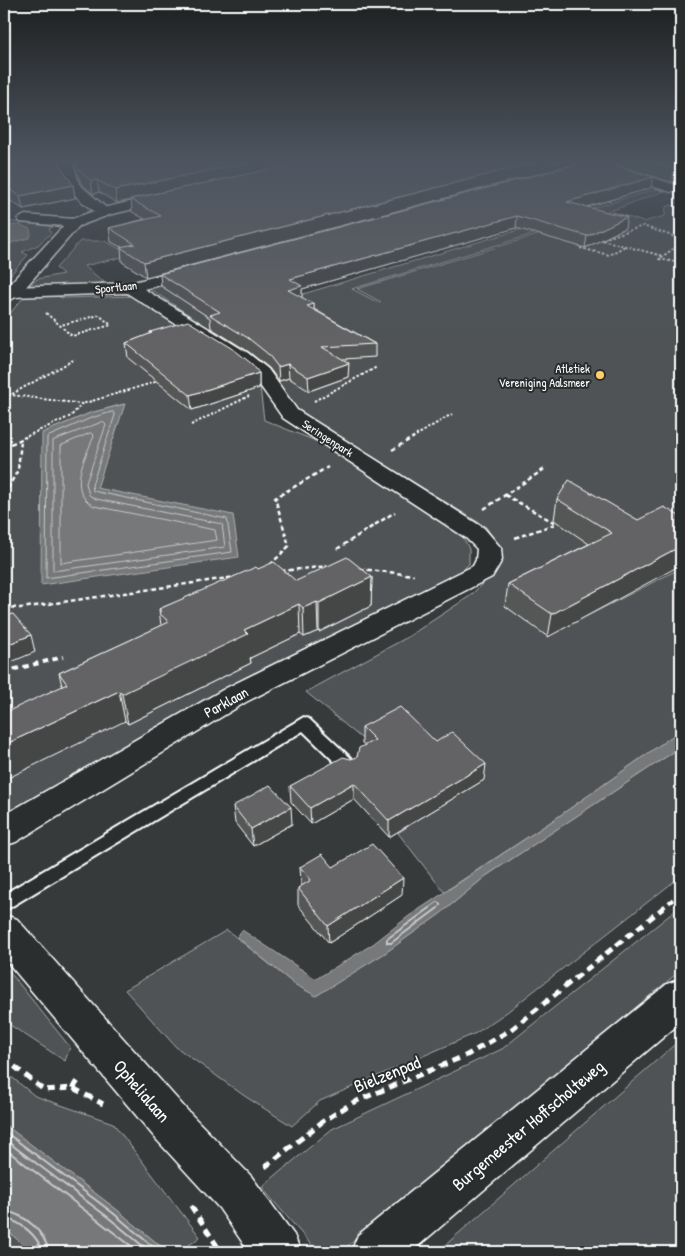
<svg xmlns="http://www.w3.org/2000/svg" width="685" height="1256" font-family="'Patrick Hand',sans-serif">
<style>
.green{fill:#505354;stroke:#a8a9aa;fill-rule:evenodd}
.water{fill:#767879;stroke:#adaeaf}
.lines{fill:none;stroke-linecap:round;stroke-linejoin:round}
.shore-far1{stroke:#c8c9c9;stroke-width:1}
.shore{stroke:#c8c9c9;stroke-width:2}
.service-casing{stroke:#fff;stroke-width:4}
.minor-casing{stroke:#fff;stroke-width:3}
.tertiary-casing{stroke:#fff;stroke-width:3}
.path-far3{stroke:#fff;stroke-width:2;stroke-dasharray:2.5 2;stroke-linecap:butt}
.path-far2{stroke:#fff;stroke-width:2.5;stroke-dasharray:4.5 3;stroke-linecap:butt}
.path-far1{stroke:#fff;stroke-width:4;stroke-dasharray:5.5 4.5;stroke-linecap:butt}
.path{stroke:#fff;stroke-width:5;stroke-dasharray:8 5.5;stroke-linecap:butt}
.service{fill:#2a2d2e;fill-rule:evenodd}
.minor{fill:#2a2d2e;fill-rule:evenodd}
.tertiary{fill:#2a2d2e;fill-rule:evenodd}
.wall{fill:#555657;stroke:#fff}
.shaded-wall{fill:#454647;stroke:#fff}
.building{fill:#636465;stroke:#fff}
.poi-dot{fill:#ffd166;stroke:#2a2d2e;stroke-width:2}
.labels{text-anchor:middle;dominant-baseline:central;stroke-width:4;stroke-linejoin:round;paint-order:stroke}
.far-street-label{font-size:12px;fill:#fff;stroke:#2a2d2e}
.far-poi-label{font-size:12px;fill:#fff;stroke:#2a2d2e;text-anchor:end}
.street-label{font-size:15px;fill:#fff;stroke:#2a2d2e}
.near-street-label{font-size:18px;fill:#fff;stroke:#2a2d2e}
</style>
<rect width="100%" height="100%" fill="#373a3b"/>
<filter id="ink" filterUnits="userSpaceOnUse"><feTurbulence type="fractalNoise" baseFrequency=".02" numOctaves="2"/><feDisplacementMap in="SourceGraphic" scale="10" xChannelSelector="R" yChannelSelector="G"/><feConvolveMatrix kernelMatrix="1 2 1 2 8 2 1 2 1" color-interpolation-filters="sRGB"/></filter>
<g filter="url(#ink)">
<g class="green">
<polygon points="660,188 667,190 619,208 352,289 379,303 381,302 357,289 614,212 643,222 665,216 666,207 671,205 681,208 681,541 548,636 681,568 681,730 555,819 444,892 398,833 482,776 379,753 306,692 406,638 470,596 496,570 500,549 486,527 337,435 312,423 280,403 279,381 275,373 150,289 249,262 303,294"/>
<polygon points="4,222 26,222 53,227 49,229 51,233 38,245 22,252 28,255 4,282"/>
<polygon points="80,241 105,241 131,255 84,266 104,282 81,288 35,289 30,286 37,279 63,274 56,268"/>
<path d="M57 296 62 298 139 296 257 379 260 387 264 420 318 442 461 533 469 549V564L455 577 4 815V327L9 320 6 318 24 297ZM124 404V405L96 488 42 433 90 413Z"/>
<polygon points="681,747 681,876 507,1012 476,1033 320,1101 292,1126 246,1097 176,1047 125,990 227,930 294,984 317,995 385,953 440,914 486,876"/>
<polygon points="681,906 681,970 343,1250 322,1252 314,1248 264,1190 264,1185 332,1129 502,1049"/>
<polygon points="4,965 70,1047 65,1061 4,1021"/>
<polygon points="681,1039 681,1252 438,1252 451,1240"/>
<polygon points="4,1071 35,1096 113,1123 200,1237 180,1252 164,1252 164,1249 116,1209 9,1128 4,1124"/>
<polygon points="4,1228 32,1252 4,1252"/>
</g>
<g class="water">
<polygon points="20,225 30,229 31,235 29,238 4,245 4,230 6,226"/>
<polygon points="125,404 97,488 233,515 239,557 41,585 42,433 90,413"/>
<polygon points="681,730 681,747 486,876 440,914 385,953 316,996 294,984 237,937 242,930 316,979 373,944 409,916 555,819"/>
<polygon points="4,1124 116,1209 164,1249 164,1252 32,1252 4,1228"/>
</g>
<g class="lines">
<g class="shore-far1">
<polygon points="113,412 115,415 92,485 93,491 227,519 232,552 46,578 47,437 91,418"/>
<polygon points="103,422 106,425 86,483 89,495 96,499 222,524 225,547 53,571 53,441"/>
<path d="M91 433 94 436C85 458 66 491 94 506L215 530 217 540 61 563V446Z"/>
<polyline points="428,909 438,902 441,905 437,909"/>
</g>
<g class="shore">
<polyline points="430,908 387,939 387,943 391,943 438,908"/>
<polyline points="4,1131 113,1213 159,1252"/>
<polyline points="4,1139 109,1218 150,1252"/>
<polyline points="4,1148 139,1252"/>
<path d="M4 1211C25 1214 44 1231 49 1252"/>
<path d="M4 1218C21 1222 38 1235 42 1252"/>
</g>
<g class="service-casing">
<polygon id="service" points="304,717 309,719 356,763 358,767 356,771 350,773 344,771 303,731 4,911 4,894"/>
</g>
<g class="minor-casing">
<g id="minor">
<polygon points="617,167 676,185 678,188 671,192 612,174 611,171"/>
<polygon points="167,193 174,197 172,200 104,216 97,212 99,209"/>
<polygon points="25,215 74,219 81,223 74,227 20,222 18,219"/>
<polygon points="195,266 201,268 203,271 201,274 144,289 248,353 268,369 297,410 484,528 501,548 502,560 492,577 246,702 16,842 4,846 4,815 226,688 473,566 476,560 477,549 466,538 283,418 254,377 234,361 127,293 12,297 4,292 6,288 12,287 130,283"/>
<polygon points="681,979 681,1022 411,1252 351,1252 358,1235 667,984"/>
</g>
</g>
<g class="tertiary-casing">
<g id="tertiary">
<path d="M60 161H72L79 184 111 212 109 215 79 226 18 296 4 303V290L69 220 94 211C75 197 62 185 60 161Z"/>
<polygon points="4,915 17,919 186,1109 251,1176 294,1235 301,1252 249,1252 219,1208 156,1139 4,958"/>
</g>
</g>
<g class="path-far3">
<polyline points="556,170 584,161"/>
<polyline points="331,229 511,182"/>
<polyline points="598,239 663,256"/>
<polyline points="603,239 643,226 681,239"/>
<polyline points="681,243 659,259 681,263"/>
<polyline points="580,248 609,255 625,246"/>
<polyline points="46,313 72,336 111,325 99,315 61,325"/>
<polyline points="4,394 82,404 162,380"/>
<polyline points="12,394 75,359"/>
<polyline points="314,401 377,367"/>
<polyline points="191,425 249,396"/>
<polyline points="23,438 71,416 81,405"/>
<polyline points="412,438 452,414"/>
</g>
<g class="path-far2">
<polyline points="4,447 26,437"/>
<polyline points="392,450 414,437"/>
<polyline points="4,495 18,470 21,441"/>
<polyline points="505,495 555,523"/>
<polyline points="484,509 546,468"/>
<polyline points="515,538 555,524"/>
<polyline points="337,549 395,512"/>
<polyline points="270,565 289,546 275,498 328,467"/>
<polyline points="360,569 414,575"/>
<polyline points="281,571 329,566"/>
<polyline points="4,607 21,608 235,577"/>
</g>
<g class="path-far1">
<polyline points="4,672 63,657"/>
<polyline points="661,909 681,893"/>
</g>
<g class="path">
<polyline points="4,1058 44,1090 73,1088 103,1104"/>
<polyline points="73,1088 81,1077"/>
<polyline points="265,1167 322,1122 352,1103 467,1055 512,1029 663,908"/>
<polyline points="191,1206 221,1252"/>
</g>
<use href="#service" class="service"/>
<use href="#minor" class="minor"/>
<use href="#tertiary" class="tertiary"/>
</g>
<g class="wall">
<polygon points="4,161 60,165 73,185 75,198 23,209 4,197"/>
<polygon points="74,161 586,161 146,277 122,262 121,247 111,242 109,228 145,219 132,212 131,200 117,203 99,192 93,194 81,183"/>
<polygon points="612,161 681,161 681,179 671,182 612,163"/>
<polygon points="651,188 587,207 625,228 585,248 516,228 302,289 302,298 314,304 314,309 375,344 375,357 343,359 348,377 309,391 289,378 279,381 269,368 249,352 211,328 210,318 161,286 160,274"/>
<polygon points="150,332 259,373 259,388 192,410 128,358 126,343 150,334"/>
<polygon points="557,499 638,520 548,637 505,606 508,584 589,544 554,520"/>
<polygon points="258,569 296,581 372,577 371,606 319,632 318,631 304,637 300,634 250,658 251,663 128,724 125,721 62,686 59,673 161,626 159,609"/>
<polygon points="362,727 436,742 484,780 389,837 354,799 311,824 291,802 290,786 357,757 365,745 362,743"/>
<polygon points="233,806 292,824 253,846 235,823"/>
<polygon points="300,867 333,867 402,895 329,943 298,905 298,888 302,886 301,884"/>
</g>
<g class="shaded-wall">
<polygon points="256,161 313,161 130,199 131,200 117,203 115,190"/>
<polygon points="541,161 586,161 146,277 144,262"/>
<polygon points="681,167 681,179 671,182 674,169"/>
<polygon points="653,177 651,188 565,213 567,202"/>
<polygon points="97,180 99,192 93,194 91,181"/>
<polygon points="73,185 75,198 23,209 20,196"/>
<polygon points="517,216 516,228 302,289 302,299 288,290 290,279"/>
<polygon points="627,217 625,228 585,248 587,236"/>
<polygon points="314,304 314,317 307,306"/>
<polygon points="349,363 348,377 309,391 308,377"/>
<polygon points="288,364 289,378 279,381 278,367"/>
<polygon points="259,373 259,388 192,410 190,395"/>
<polygon points="681,546 681,565 548,637 552,614"/>
<polygon points="372,577 371,606 319,632 319,603"/>
<polygon points="317,602 318,631 304,637 303,608"/>
<polygon points="299,604 300,634 250,658 251,663 128,724 122,694 244,630"/>
<polygon points="31,635 35,652 4,665 4,646"/>
<polygon points="119,691 125,721 4,780 4,745"/>
<polygon points="486,764 484,780 389,837 389,821"/>
<polygon points="354,783 354,799 311,824 310,808"/>
<polygon points="291,807 292,824 253,846 251,829"/>
<polygon points="403,878 402,895 329,943 328,926"/>
</g>
<g class="building">
<polygon points="4,161 59,161 60,165 73,185 20,196 4,186"/>
<polygon points="75,161 256,161 115,190 97,180 91,181 79,170"/>
<polygon points="309,161 541,161 144,262 120,247 135,244 109,228 161,216 130,199"/>
<polygon points="590,161 600,161 653,177 567,202 627,217 587,236 517,216 290,279 302,286 288,290 314,304 307,306 375,344 322,347 349,363 308,377 288,364 278,367 268,354 248,338 210,315 220,312 160,274"/>
<polygon points="646,161 681,161 681,167 674,169"/>
<polygon points="188,321 232,348 252,364 259,373 190,395 126,343 152,333 150,332"/>
<polygon points="569,480 638,520 664,507 681,517 681,546 552,614 508,584 612,533 557,499"/>
<polygon points="347,557 372,577 319,603 317,602 303,608 299,604 244,630 248,634 122,694 119,691 4,745 4,713 67,684 59,673 169,622 159,613 162,611 159,609 256,567 258,569 274,562 296,581"/>
<polygon points="13,614 31,635 4,646 4,617"/>
<polygon points="400,707 436,742 452,732 486,764 389,821 354,783 310,808 290,786 343,757 351,759 357,757 359,748 375,740 362,727"/>
<polygon points="270,785 291,807 251,829 233,806"/>
<polygon points="372,844 403,878 328,926 298,888 311,880 300,867 322,854 333,867"/>
</g>
</g>
<linearGradient id="sky" x2="0" y2="1"><stop stop-color="#1e2020"/><stop offset="0.48" stop-color="#4d5560"/><stop offset="1" stop-color="#4d5560" stop-opacity="0"/></linearGradient>
<rect width="685" height="337" fill="url(#sky)"/>
<circle class="poi-dot" cx="600" cy="375" r="5"/>
<g class="labels">
<g class="far-street-label">
<text transform="translate(116 287) rotate(-6)">Sportlaan</text>
<text transform="translate(328 438) rotate(33)">Seringenpark</text>
</g>
<g class="far-poi-label">
<text x="590" y="368">Atletiek<tspan x="590" dy="14">Vereniging Aalsmeer</tspan></text>
</g>
<g class="street-label">
<text transform="translate(226 702) rotate(-29)">Parklaan</text>
</g>
<g class="near-street-label">
<text transform="translate(387 1074) rotate(-22)">Bielzenpad</text>
<text transform="translate(142 1091) rotate(49)">Ophelialaan</text>
<text transform="translate(528 1125) rotate(-40)">Burgemeester Hoffscholteweg</text>
</g>
</g>
<rect width="685" height="1256" fill="none" stroke="#2a2d2e" stroke-width="20"/>
<rect x="10" y="10" width="665" height="1236" fill="none" stroke="#fff" stroke-width="2" filter="url(#ink)"/>
</svg>
